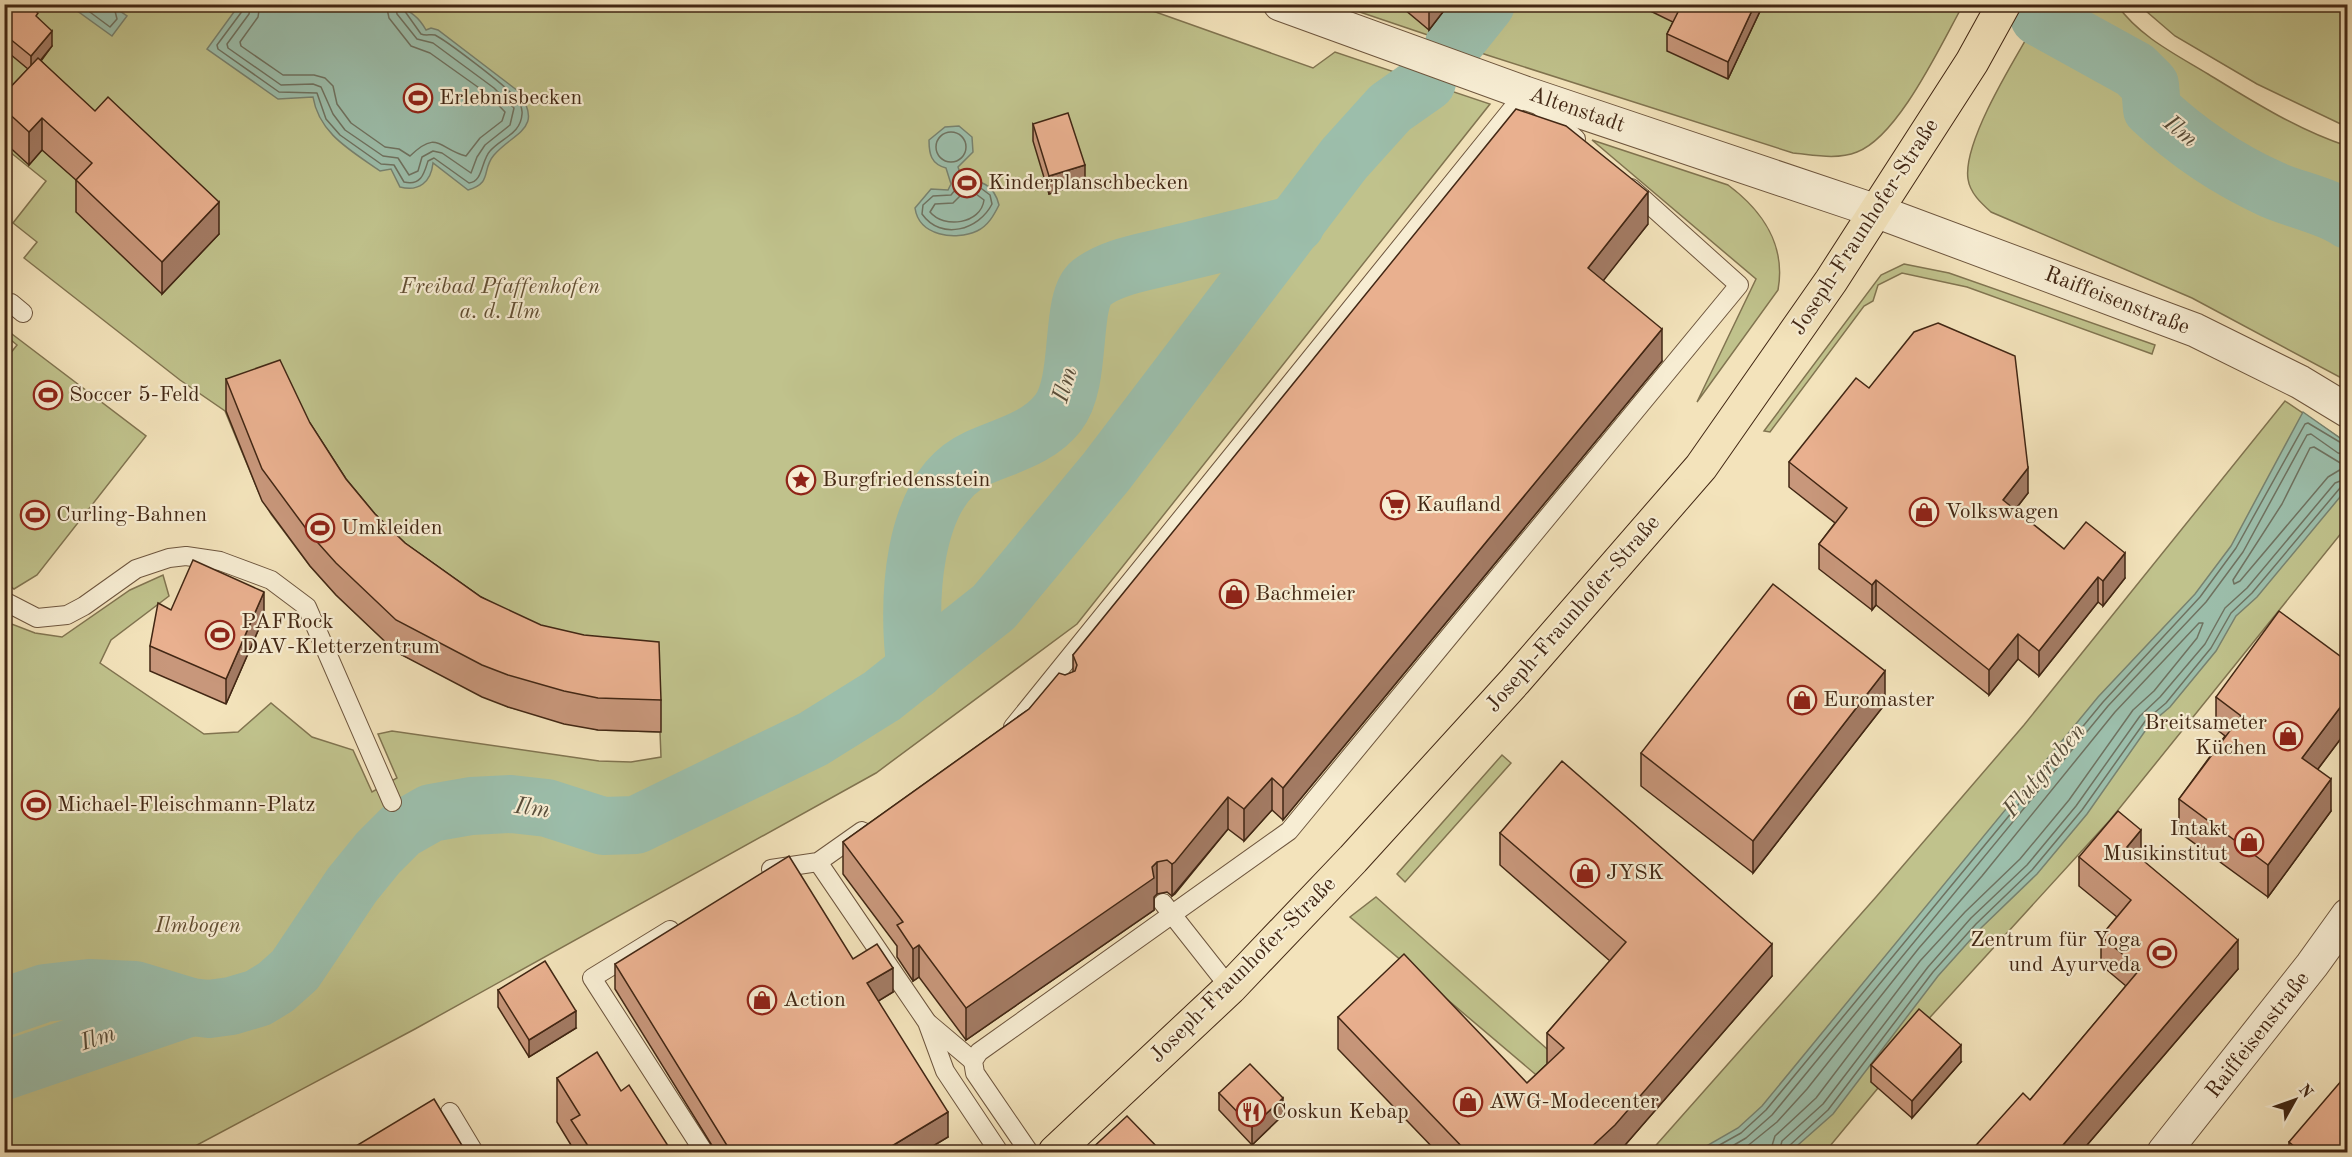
<svg xmlns="http://www.w3.org/2000/svg" width="2352" height="1157" font-family="'Old Standard TT',serif">
<style>
.green{fill:#c0c28c;stroke:#817450;stroke-width:1.5}
.water{fill:#9cbeab;stroke:#78826f;stroke-width:1.5}
.lines{fill:none;stroke-linecap:round;stroke-linejoin:round}
.shore{stroke:#6f7260;stroke-width:1.5}
.river{stroke:#9cbeab;stroke-width:58}
.service-casing{stroke:#6e563e;stroke-width:20}
.minor-casing{stroke:#6e563e;stroke-width:35}
.tertiary-casing{stroke:#6e563e;stroke-width:35}
.primary-casing{stroke:#422714;stroke-width:35}
.service{stroke:#f7edd3;stroke-width:18}
.minor{stroke:#f7edd3;stroke-width:33}
.tertiary{stroke:#f7edd3;stroke-width:33}
.primary{stroke:#f3e3bb;stroke-width:33}
.wall{fill:#c8977b;stroke:#422714;stroke-width:1.5}
.shaded-wall{fill:#a37b64;stroke:#422714;stroke-width:1.5}
.building{fill:#e9b08f;stroke:#422714;stroke-width:1.5}
.labels{text-anchor:middle;dominant-baseline:central;stroke-width:4.5;stroke-linejoin:round;paint-order:stroke}
.poi-label{font-size:22px;fill:#422714;stroke:#f7edd3;text-anchor:start}
.street-label{font-size:22px;fill:#422714;stroke:#f7edd3}
.park-label{font-size:22px;font-style:italic;fill:#624e32;stroke:#f7edd3}
.water-label{font-size:24px;font-style:italic;fill:#584d3a;stroke:#f7edd3}
</style>
<rect width="100%" height="100%" fill="#f3e3bb"/>
<filter id="stains"><feTurbulence type="fractalNoise" baseFrequency=".00333" numOctaves="4"/><feColorMatrix values="0 0 0 0 .2 0 0 0 0 .09 0 0 0 0 .02 0 0 0 .5 -.17"/></filter>
<radialGradient id="worn" r=".72"><stop offset=".6" stop-color="#630" stop-opacity="0"/><stop offset="1" stop-color="#630" stop-opacity=".3"/></radialGradient>
<g class="green">
<polygon points="5,5 1136,5 1313,68 1335,52 1490,104 1077,624 876,773 415,1029 184,1152 5,1152 4,621 35,633 62,637 130,590 163,575 169,596 111,640 100,663 204,734 238,732 271,703 312,737 353,750 372,792 397,778 378,734 392,731 599,761 631,762 661,757 660,732 598,730 508,707 396,652 336,595 310,566 271,514 259,493 225,411 180,380 24,258 37,242 13,223 46,181 5,148"/>
<path d="M1339 5H1963C1941 44 1899 136 1857 152 1837 160 1814 155 1793 153L1487 55Z"/>
<path d="M2046 5H2117C2140 37 2175 54 2208 74 2252 101 2298 130 2347 146V381L2192 298 1991 212C1981 203 1970 193 1968 179 1962 138 2025 43 2046 5Z"/>
<polygon points="2139,5 2347,5 2347,127 2257,84 2175,36"/>
<path d="M1592 140 1728 185C1763 211 1786 246 1778 290L1697 402 1756 279Z"/>
<polygon points="1904,264 1949,273 2155,345 2152,354 1967,287 1902,273 1878,285 1873,301 1864,306 1770,432 1764,431 1881,275"/>
<polygon points="8,331 146,436 37,575 14,589 4,581 5,360 17,345 5,335"/>
<polygon points="2285,401 2347,443 2347,526 2110,820 1871,1082 1878,1088 1825,1152 1650,1152 1876,897 2024,725"/>
<polygon points="1502,755 1511,763 1405,882 1397,874"/>
<polygon points="1376,897 1555,1056 1547,1065 1631,1138 1618,1152 1561,1096 1350,917"/>
</g>
<g class="water">
<polygon points="69,5 125,5 120,11 127,16 112,36"/>
<path d="M342 5 344 7 348 5C382 4 410 0 426 30L431 28 438 30 518 91C545 129 514 132 494 155 481 170 493 183 468 190L433 163C431 182 419 192 400 187L391 169 380 171C352 151 319 134 313 97L278 99 207 49 239 5Z"/>
<path d="M959 126 972 137 973 152 958 167 962 178C981 181 994 184 999 205 994 215 988 226 977 231 955 241 919 236 915 208L931 189 948 190 951 184 946 168C931 164 929 154 929 140L945 127Z"/>
<polygon points="2303,412 2347,443 2345,491 2257,597 2236,616 2216,651 2170,707 2150,724 2087,814 2037,874 1981,928 1938,976 1833,1114 1790,1152 1696,1152 1738,1128 1762,1106 2098,697 2195,594 2231,546"/>
</g>
<g class="lines">
<g class="shore">
<polyline points="79,4 110,27 117,19 115,11 118,4"/>
<path d="M244 4 243 10 217 45 218 49 279 92 317 93 326 119 340 135 381 164 394 165 404 182C421 186 424 174 428 161L434 158 469 183C483 182 481 161 490 151 501 138 521 134 522 114 523 107 517 99 512 94 502 83 447 41 435 35 430 34 426 36 421 34L404 10 403 4"/>
<polyline points="251,4 249,14 227,44 228,48 281,85 313,84 321,87 333,114 345,130 383,156 398,158 409,175 418,171 422,157 433,151 442,153 471,173 477,157 485,145 510,125 514,108 494,88 433,43 417,39 397,14 395,4"/>
<path d="M260 4 258 17 240 42 241 46 283 75H314L325 78 333 86 337 104 351 123 385 147 399 149 410 156C438 129 439 149 466 156L480 138 502 121 505 112 489 95 430 53 411 46 389 18 386 4"/>
<circle cx="951" cy="147" r="15"/>
<path d="M960 184 978 186 990 195 992 204C979 230 941 241 922 214L923 205 933 196 951 195Z"/>
<path d="M964 192 976 194 984 200C981 224 944 229 930 212L935 204 953 203Z"/>
<polygon points="2314,447 2342,464 2343,468 2328,477 2240,581 2234,584 2233,580 2282,504 2310,448"/>
<polyline points="1707,1152 1741,1133 1766,1110 2103,702 2200,597 2236,548 2305,424 2308,423 2348,447"/>
<polyline points="1722,1152 1746,1138 1772,1115 2108,706 2206,602 2243,552 2307,435 2311,434 2338,453 2348,455"/>
<polyline points="1740,1152 1777,1122 1807,1089 1919,948 1982,876 2115,712 2199,623 2203,623 2197,638 2154,691 2133,710 2069,800 2020,859 1965,912 1920,961 1816,1098 1775,1136 1770,1152"/>
<polyline points="1779,1152 1782,1141 1823,1104 1928,967 1971,918 2027,865 2076,806 2140,716 2160,697 2205,644 2225,608 2247,588 2335,483 2348,478"/>
<polyline points="1787,1152 1789,1146 1828,1110 1933,972 1976,924 2032,870 2082,810 2146,720 2166,703 2211,648 2231,613 2252,593 2340,488 2348,485"/>
</g>
<g class="river">
<path d="M2039 17 2135 70 2150 85 2152 109C2187 142 2227 169 2271 189 2293 199 2331 207 2348 220"/>
<polyline points="1454,44 1486,4"/>
<path d="M916 670C907 609 909 490 976 459 1004 446 1038 439 1058 413 1083 382 1069 301 1091 283 1113 266 1146 262 1172 255 1213 245 1255 235 1296 224"/>
<polyline points="4,1007 45,993 89,988 135,990 191,1007 209,1009 231,1006 258,998 276,987 295,970 352,885 378,853 401,830 431,813 471,806 511,804 547,808 603,826 636,825 813,739 882,696 994,607 1106,472 1344,159 1390,108 1427,82"/>
<polyline points="4,1071 191,1007"/>
</g>
<g class="service-casing">
<g id="service">
<polyline points="4,311 11,303 23,313"/>
<polyline points="4,601 37,618 67,615 84,606 136,569 169,558 186,556 220,561 271,580 307,607 392,802"/>
<polyline points="1013,727 1525,93 1576,139"/>
<polyline points="818,862 927,1022 945,1071 999,1152"/>
<polyline points="771,869 818,862 862,831"/>
<polyline points="1163,903 1230,988"/>
<polyline points="670,930 592,978 704,1152"/>
<polyline points="928,1023 973,1061"/>
<polyline points="450,1112 474,1152"/>
<polyline points="1029,1152 975,1073 973,1061 979,1052 1289,831 1739,285 1631,188"/>
</g>
</g>
<g class="minor-casing">
<g id="minor">
<polyline points="1876,211 2195,330 2300,382 2348,411"/>
<polyline points="2164,1152 2312,965 2348,915"/>
</g>
</g>
<g class="tertiary-casing">
<polyline id="tertiary" points="1280,4 1525,93 1876,211"/>
</g>
<g class="primary-casing">
<polyline id="primary" points="1055,1152 1230,988 1353,859 1515,681 1701,467 1831,281 1972,62 2004,4"/>
</g>
<use href="#service" class="service"/>
<use href="#minor" class="minor"/>
<use href="#tertiary" class="tertiary"/>
<use href="#primary" class="primary"/>
</g>
<g class="wall">
<polygon points="4,4 38,18 52,46 41,61 219,234 162,294 76,212 76,180 42,150 29,165 4,142 4,94 28,69 4,49"/>
<polygon points="1398,4 1449,4 1429,30"/>
<polygon points="1636,4 1761,4 1761,9 1728,79 1667,51 1667,34 1673,22"/>
<polygon points="1033,124 1085,182 1049,194 1033,141"/>
<polygon points="1648,224 1603,280 1662,361 1283,820 1272,810 1244,841 1228,829 1175,894 1172,896 1167,892 1157,894 1154,897 1154,910 966,1040 919,977 913,981 897,957 897,946 843,874 843,842 1029,709 1073,672 1073,655"/>
<polygon points="226,379 310,423 346,479 375,514 405,543 481,597 661,700 661,732 598,730 564,724 508,707 482,697 396,652 336,595 310,566 262,501 226,411"/>
<polygon points="1869,388 2028,493 2015,510 2064,549 2125,578 2103,606 2098,602 2039,676 2018,659 1989,695 1876,605 1872,610 1819,569 1819,544 1835,523 1789,487 1789,462"/>
<polygon points="171,610 264,617 226,704 150,671 150,646"/>
<polygon points="2348,662 2348,729 2318,769 2331,811 2268,897 2179,832 2179,799 2225,736 2216,729 2216,697"/>
<polygon points="1885,704 1753,873 1641,786 1641,753"/>
<polygon points="1500,833 1772,976 1619,1152 1437,1152 1338,1049 1338,1017 1527,1083 1547,1064 1547,1033 1610,961 1500,865"/>
<polygon points="2079,857 2141,858 2141,859 2238,969 2081,1152 1970,1152 2030,1100 2126,986 2101,965 2101,936 2117,917 2079,886"/>
<polygon points="615,964 893,992 878,1001 948,1137 923,1152 716,1152 615,989"/>
<polygon points="498,990 576,1028 529,1057 498,1007"/>
<polygon points="1961,1062 1912,1118 1871,1082 1871,1065"/>
<polygon points="557,1078 621,1091 672,1152 571,1152 571,1145 557,1122"/>
<polygon points="1219,1093 1283,1115 1252,1145 1219,1110"/>
<polygon points="2289,1142 2348,1152 2289,1152"/>
</g>
<g class="shaded-wall">
<polygon points="1449,4 1429,30 1429,5"/>
<polygon points="1755,4 1761,4 1761,9 1728,79 1728,62"/>
<polygon points="52,31 52,46 31,72 31,56"/>
<polygon points="42,118 42,150 29,165 29,132"/>
<polygon points="1085,165 1085,182 1049,194 1049,176"/>
<polygon points="1648,192 1648,224 1588,300 1588,268"/>
<polygon points="219,202 219,234 162,294 162,262"/>
<polygon points="1662,329 1662,361 1283,820 1283,788"/>
<polygon points="2028,468 2028,493 2003,525 2003,500"/>
<polygon points="2125,553 2125,578 2103,606 2103,581"/>
<polygon points="2098,577 2098,602 2039,676 2039,651"/>
<polygon points="1876,580 1876,605 1872,610 1872,585"/>
<polygon points="264,592 264,617 226,704 226,679"/>
<polygon points="2018,634 2018,659 1989,695 1989,670"/>
<polygon points="1885,671 1885,704 1753,873 1753,841"/>
<polygon points="2348,697 2348,729 2302,790 2302,758"/>
<polygon points="1272,778 1272,810 1244,841 1244,809"/>
<polygon points="2331,779 2331,811 2268,897 2268,865"/>
<polygon points="1228,797 1228,829 1172,896 1172,864"/>
<polygon points="2141,830 2141,858 2127,876 2127,847"/>
<polygon points="1157,862 1157,894 1154,897 1154,910 966,1040 966,1008 1152,867"/>
<polygon points="2238,940 2238,969 2081,1152 2057,1152"/>
<polygon points="1772,944 1772,976 1619,1152 1586,1152"/>
<polygon points="919,945 919,977 913,981 913,949"/>
<polygon points="893,968 893,992 867,1008 867,983"/>
<polygon points="576,1011 576,1028 529,1057 529,1040"/>
<polygon points="1961,1045 1961,1062 1912,1118 1912,1101"/>
<polygon points="1283,1098 1283,1115 1252,1145 1252,1127"/>
<polygon points="948,1112 948,1137 923,1152 882,1152"/>
</g>
<g class="building">
<polygon points="4,4 28,4 38,13 36,16 52,31 31,56 4,34"/>
<polygon points="1673,4 1755,4 1728,62 1667,34 1680,8"/>
<polygon points="38,58 95,111 108,97 219,202 162,262 76,180 92,163 42,118 29,132 4,109 4,94"/>
<polygon points="1516,109 1566,126 1648,192 1588,268 1662,329 1283,788 1272,778 1244,809 1228,797 1175,862 1172,864 1167,860 1157,862 1152,867 1154,878 966,1008 919,945 913,949 897,925 903,922 843,842 1029,709 1059,673 1065,675 1075,671 1077,665 1073,655"/>
<polygon points="1068,113 1085,165 1049,176 1033,124"/>
<polygon points="1938,323 2015,356 2028,468 2003,500 2064,549 2086,522 2125,553 2103,581 2098,577 2039,651 2018,634 1989,670 1876,580 1872,585 1819,544 1847,508 1789,462 1856,378 1869,388 1914,332"/>
<polygon points="280,360 310,423 346,479 375,514 405,543 481,597 541,625 584,635 659,642 661,700 598,698 564,691 508,675 482,665 396,620 336,563 310,534 262,469 226,379"/>
<polygon points="193,560 264,592 226,679 150,646 158,603 171,610"/>
<polygon points="1773,584 1885,671 1753,841 1641,753"/>
<polygon points="2279,611 2348,662 2348,697 2302,758 2331,779 2268,865 2179,799 2241,716 2216,697"/>
<polygon points="1562,761 1772,944 1615,1125 1586,1152 1467,1152 1338,1017 1404,954 1527,1083 1564,1048 1547,1033 1626,942 1500,833"/>
<polygon points="2118,811 2141,830 2127,847 2238,940 2057,1152 1970,1152 2023,1093 2030,1100 2140,969 2101,936 2131,900 2079,857"/>
<polygon points="789,856 853,959 877,944 893,968 867,983 948,1112 882,1152 731,1152 615,964"/>
<polygon points="545,961 576,1011 529,1040 498,990"/>
<polygon points="1919,1009 1961,1045 1912,1101 1871,1065"/>
<polygon points="597,1052 621,1091 629,1085 672,1152 592,1152 571,1120 580,1115 557,1078"/>
<polygon points="1250,1064 1283,1098 1252,1127 1219,1093"/>
<polygon points="2348,1073 2348,1152 2301,1152 2289,1142"/>
<polygon points="434,1099 466,1152 346,1152"/>
<polygon points="1127,1116 1162,1152 1088,1152"/>
</g>
<defs>
<g id="stadium-ring" transform="scale(1.5)"><circle r="9.5" fill="#f7edd3" stroke="#8f2418" stroke-width="1.5"/><path d="M0-5a6.5 5 0 1 0 0 10a6.5 5 0 1 0 0-10ZM-3.5-1.8h7v3.6h-7Z" fill="#8f2418"/></g>
<g id="sight-ring" transform="scale(1.5)"><circle r="9.5" fill="#f7edd3" stroke="#8f2418" stroke-width="1.5"/><path d="M0-6L1.8-2.2L6-1.7L2.9 1.2L3.7 5.4L0 3.3L-3.7 5.4L-2.9 1.2L-6-1.7L-1.8-2.2Z" fill="#8f2418"/></g>
<g id="supermarket-ring" transform="scale(1.5)"><circle r="9.5" fill="#f7edd3" stroke="#8f2418" stroke-width="1.5"/><path d="M-6-5.5h2.5l.6 2H6L4.5 2H-2.5L-4.4-4H-6ZM-1.5 3.2a1.3 1.3 0 1 0 .1 0ZM3 3.2a1.3 1.3 0 1 0 .1 0Z" fill="#8f2418"/></g>
<g id="shop-ring" transform="scale(1.5)"><circle r="9.5" fill="#f7edd3" stroke="#8f2418" stroke-width="1.5"/><path d="M-5-2.5h2.3a2.7 3.5 0 0 1 5.4 0H5L5.5 6h-11ZM-1.5-2.5h3a1.5 2.3 0 0 0-3 0Z" fill="#8f2418"/></g>
<g id="restaurant-ring" transform="scale(1.5)"><circle r="9.5" fill="#f7edd3" stroke="#8f2418" stroke-width="1.5"/><path d="M-5-6h1v4h1v-4h1v4h1v-4h1v5L-1.5 .5V6h-2V.5L-5-1ZM5-6V6H3V1.5H1.5Q1.5-4 5-6Z" fill="#8f2418"/></g>
</defs>
<g fill-rule="evenodd">
<use href="#stadium-ring" x="418" y="98"/>
<use href="#stadium-ring" x="967" y="183"/>
<use href="#stadium-ring" x="48" y="395"/>
<use href="#sight-ring" x="801" y="480"/>
<use href="#supermarket-ring" x="1395" y="505"/>
<use href="#shop-ring" x="1924" y="512"/>
<use href="#stadium-ring" x="35" y="515"/>
<use href="#stadium-ring" x="320" y="528"/>
<use href="#shop-ring" x="1234" y="594"/>
<use href="#stadium-ring" x="220" y="635"/>
<use href="#shop-ring" x="1802" y="700"/>
<use href="#shop-ring" x="2288" y="736"/>
<use href="#stadium-ring" x="36" y="805"/>
<use href="#shop-ring" x="2249" y="842"/>
<use href="#shop-ring" x="1585" y="873"/>
<use href="#stadium-ring" x="2162" y="953"/>
<use href="#shop-ring" x="762" y="1000"/>
<use href="#shop-ring" x="1468" y="1102"/>
<use href="#restaurant-ring" x="1251" y="1112"/>
</g>
<g class="labels">
<g class="poi-label">
<text x="439" y="98">Erlebnisbecken</text>
<text x="988" y="183">Kinderplanschbecken</text>
<text x="69" y="395">Soccer 5-Feld</text>
<text x="822" y="480">Burgfriedensstein</text>
<text x="1416" y="505">Kaufland</text>
<text x="1945" y="512">Volkswagen</text>
<text x="56" y="515">Curling-Bahnen</text>
<text x="341" y="528">Umkleiden</text>
<text x="1255" y="594">Bachmeier</text>
<text x="241" y="622">PAFRock<tspan x="241" dy="25">DAV-Kletterzentrum</tspan></text>
<text x="1823" y="700">Euromaster</text>
<text x="2267" y="723" text-anchor="end">Breitsameter<tspan x="2267" dy="25">Küchen</tspan></text>
<text x="57" y="805">Michael-Fleischmann-Platz</text>
<text x="2228" y="829" text-anchor="end">Intakt<tspan x="2228" dy="25">Musikinstitut</tspan></text>
<text x="1606" y="873">JYSK</text>
<text x="2141" y="940" text-anchor="end">Zentrum für Yoga<tspan x="2141" dy="25">und Ayurveda</tspan></text>
<text x="783" y="1000">Action</text>
<text x="1489" y="1102">AWG-Modecenter</text>
<text x="1272" y="1112">Coskun Kebap</text>
</g>
<g class="street-label">
<text transform="translate(1577 110) rotate(19)">Altenstadt</text>
<text transform="translate(1865 227) rotate(-57)">Joseph-Fraunhofer-Straße</text>
<text transform="translate(2117 301) rotate(21)">Raiffeisenstraße</text>
<text transform="translate(1573 614) rotate(-49)">Joseph-Fraunhofer-Straße</text>
<text transform="translate(1243 970) rotate(-45)">Joseph-Fraunhofer-Straße</text>
<text transform="translate(2258 1035) rotate(-52)">Raiffeisenstraße</text>
</g>
<g class="park-label">
<text x="500" y="287">Freibad Pfaffenhofen<tspan x="500" dy="25">a. d. Ilm</tspan></text>
<text x="198" y="926">Ilmbogen</text>
</g>
<g class="water-label">
<text transform="translate(2180 132) rotate(39)">Ilm</text>
<text transform="translate(1066 385) rotate(-73)">Ilm</text>
<text transform="translate(2045 771) rotate(-50)">Flutgraben</text>
<text transform="translate(532 809) rotate(8)">Ilm</text>
<text transform="translate(98 1039) rotate(-19)">Ilm</text>
</g>
</g>
<rect width="2352" height="1157" fill="none" stroke="#f3e3bb" stroke-width="24"/>
<rect x="6" y="6" width="2340" height="1145" fill="none" stroke="#422714" stroke-width="3"/>
<rect x="12" y="12" width="2328" height="1133" fill="none" stroke="#422714" stroke-width="1.5"/>
<g transform="translate(2295 1100) rotate(50)" stroke="#f7edd3" stroke-width="4.5" paint-order="stroke">
<path d="M0-4.5L10 22L0 15L-10 22Z" fill="#422714"/>
<text y="-9" font-size="16" font-weight="bold" text-anchor="middle" fill="#422714">N</text>
</g>
<rect width="100%" height="100%" filter="url(#stains)"/>
<rect width="100%" height="100%" fill="url(#worn)"/>
</svg>
